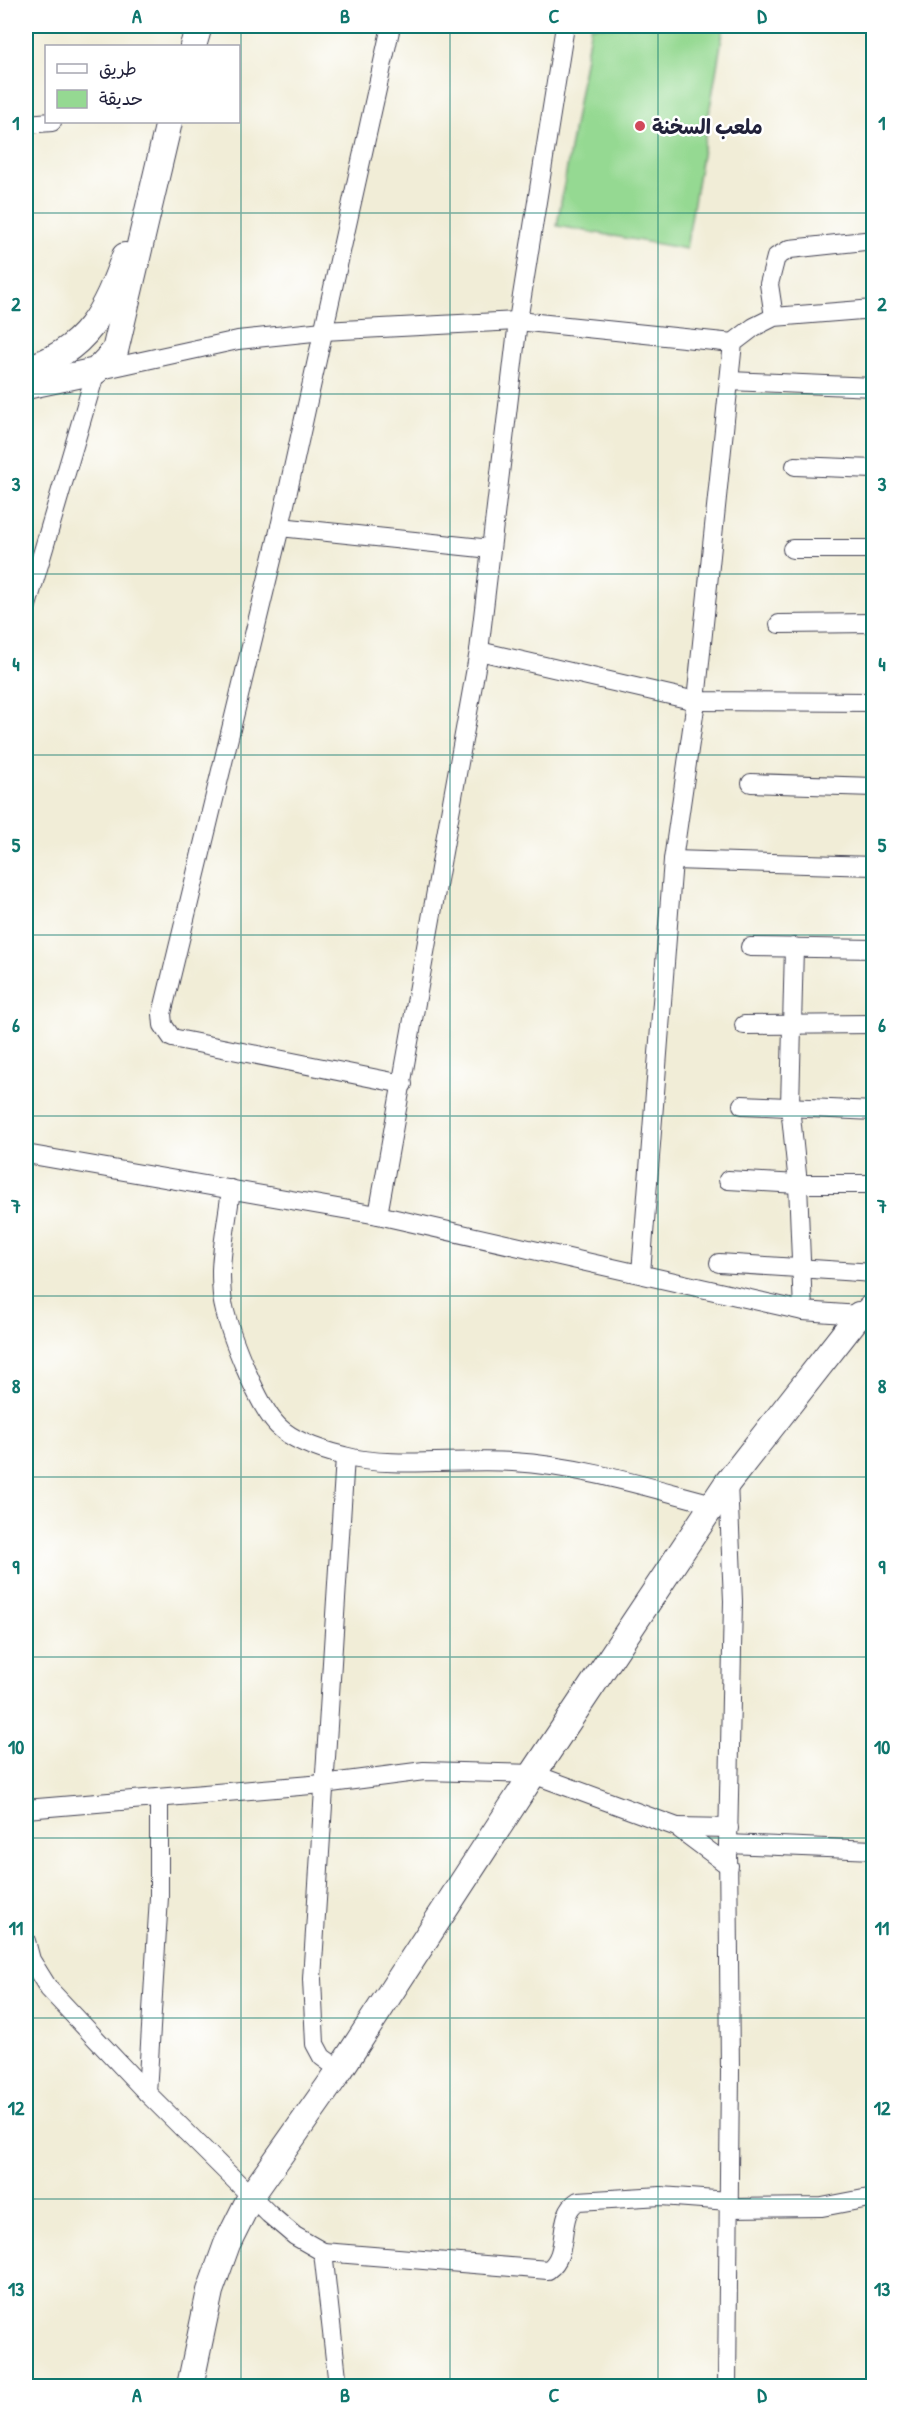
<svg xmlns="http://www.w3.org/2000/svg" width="899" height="2412" font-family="'Patrick Hand','Playpen Sans Arabic',sans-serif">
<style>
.green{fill:#95d992;stroke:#5c7e66;stroke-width:1.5}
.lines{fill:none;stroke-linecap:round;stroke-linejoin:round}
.street-casing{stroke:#414052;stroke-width:20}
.secondary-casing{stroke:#414052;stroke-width:28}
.street{stroke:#fff;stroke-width:18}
.secondary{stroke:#fff;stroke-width:26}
.grid{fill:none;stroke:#0f766e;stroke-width:1.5;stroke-opacity:0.55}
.poi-dot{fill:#d1495b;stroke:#fff;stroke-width:2}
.labels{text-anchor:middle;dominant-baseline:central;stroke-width:5;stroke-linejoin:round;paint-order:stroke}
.poi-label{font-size:20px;font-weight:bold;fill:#22223b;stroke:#fff;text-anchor:start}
.neatline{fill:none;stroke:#0f766e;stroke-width:2}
.grid-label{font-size:20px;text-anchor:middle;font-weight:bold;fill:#0f766e}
</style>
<rect width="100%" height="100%" fill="#fff"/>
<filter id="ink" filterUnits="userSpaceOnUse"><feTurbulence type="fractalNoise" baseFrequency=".0167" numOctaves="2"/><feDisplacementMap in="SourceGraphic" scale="12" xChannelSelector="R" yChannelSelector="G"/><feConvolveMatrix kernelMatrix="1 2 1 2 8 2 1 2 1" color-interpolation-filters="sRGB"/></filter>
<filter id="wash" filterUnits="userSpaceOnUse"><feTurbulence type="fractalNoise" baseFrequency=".008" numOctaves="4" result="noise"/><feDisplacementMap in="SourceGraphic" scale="24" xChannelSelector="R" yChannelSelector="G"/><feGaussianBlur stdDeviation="1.35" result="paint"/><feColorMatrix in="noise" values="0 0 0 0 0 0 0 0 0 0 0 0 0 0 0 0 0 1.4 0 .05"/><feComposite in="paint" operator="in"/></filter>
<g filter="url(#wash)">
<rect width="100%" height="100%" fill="#f1edd7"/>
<polygon class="green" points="591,26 724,26 686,249 557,226"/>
</g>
<g filter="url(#ink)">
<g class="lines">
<g class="street-casing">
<g id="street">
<polyline points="391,26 280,527 162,1014 163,1025 172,1038 403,1084"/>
<polyline points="26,124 52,122"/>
<polyline points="774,317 874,309"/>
<polyline points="729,381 733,343 754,327 774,317 769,284 776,257 790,249 874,240"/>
<polyline points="874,387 729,381 696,701 874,702"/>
<polyline points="795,466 874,469"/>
<polyline points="280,527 491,549"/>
<polyline points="792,549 874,549"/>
<polyline points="26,609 96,371 238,340 323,331 518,321 733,343"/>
<polyline points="779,624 874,623"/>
<polyline points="479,651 696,701 673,860 641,1273"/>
<polyline points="751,783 874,787"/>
<polyline points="673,860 874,866"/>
<polyline points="750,947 874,949"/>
<polyline points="794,947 790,1106 798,1184 803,1311"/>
<polyline points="744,1025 874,1024"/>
<polyline points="742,1105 874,1111"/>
<polyline points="26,1154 378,1215 803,1311 859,1315 874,1299"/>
<polyline points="728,1180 798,1184 874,1184"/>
<path d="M231 1189C228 1216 222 1244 221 1270 221 1282 221 1296 224 1307 230 1335 258 1406 278 1426 293 1441 324 1451 344 1456 389 1469 463 1458 513 1462 581 1466 647 1487 713 1504"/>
<polyline points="378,1215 479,651 518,321 565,26"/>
<polyline points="719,1263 874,1273"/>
<polyline points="26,1809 323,1784 424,1771 533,1774 677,1827 729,1866"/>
<polyline points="677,1827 729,1828"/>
<polyline points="728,1844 874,1850"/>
<polyline points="26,1941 31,1960 49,1989 147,2093 269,2214 295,2236 323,2252 338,2386"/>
<polyline points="340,2070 322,2057 315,2044 312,1979 345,1457"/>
<polyline points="147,2093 159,1897 159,1799"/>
<polyline points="729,2208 822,2207 874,2197"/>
<path d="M323 2252 548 2270C572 2253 555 2215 578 2201L661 2196 729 2201"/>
<polyline points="727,2386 730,2071 728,1844 733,1601 728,1482"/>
</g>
</g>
<g class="secondary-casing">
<g id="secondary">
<polyline points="193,46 199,26"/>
<path d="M26 369C87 351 105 311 125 256"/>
<polyline points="26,386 96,371 115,351 169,122"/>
<polyline points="190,2386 210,2291 227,2244 251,2196 340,2070 533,1774 728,1482 859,1315 874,1316"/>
</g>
</g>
<use href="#street" class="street"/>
<use href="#secondary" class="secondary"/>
</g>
</g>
<path class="grid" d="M241 26V2386M450 26V2386M658 26V2386M26 213H874M26 394H874M26 574H874M26 755H874M26 935H874M26 1116H874M26 1296H874M26 1477H874M26 1657H874M26 1838H874M26 2018H874M26 2199H874"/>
<circle class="poi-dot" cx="640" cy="126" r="6"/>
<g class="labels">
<g class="poi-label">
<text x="652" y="126">ملعب السخنة</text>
</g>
</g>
<rect width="899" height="2412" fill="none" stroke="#fff" stroke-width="66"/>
<rect x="45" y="45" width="195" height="78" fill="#ffffff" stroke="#a7a7b1" stroke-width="1.5"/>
<rect x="57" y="64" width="30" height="9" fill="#ffffff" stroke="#a7a7b1" stroke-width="1.5"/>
<text x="99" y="75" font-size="18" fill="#22223b">طريق</text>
<rect x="57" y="90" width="30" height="18" fill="#95d992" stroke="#a7a7b1" stroke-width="1.5"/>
<text x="99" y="105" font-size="18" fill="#22223b">حديقة</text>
<rect x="33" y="33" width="833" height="2346" class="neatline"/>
<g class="grid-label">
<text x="137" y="23">A</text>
<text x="345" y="23">B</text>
<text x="554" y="23">C</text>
<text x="762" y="23">D</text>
<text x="16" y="130">1</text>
<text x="882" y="130">1</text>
<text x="16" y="311">2</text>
<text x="882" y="311">2</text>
<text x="16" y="491">3</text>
<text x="882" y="491">3</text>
<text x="16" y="671">4</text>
<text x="882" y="671">4</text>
<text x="16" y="852">5</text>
<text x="882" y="852">5</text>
<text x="16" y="1032">6</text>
<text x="882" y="1032">6</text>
<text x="16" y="1213">7</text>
<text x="882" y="1213">7</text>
<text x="16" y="1393">8</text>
<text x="882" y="1393">8</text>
<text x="16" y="1574">9</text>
<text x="882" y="1574">9</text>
<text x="16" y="1754">10</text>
<text x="882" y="1754">10</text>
<text x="16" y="1935">11</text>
<text x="882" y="1935">11</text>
<text x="16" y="2115">12</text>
<text x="882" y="2115">12</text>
<text x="16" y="2296">13</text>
<text x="882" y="2296">13</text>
<text x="137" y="2402">A</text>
<text x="345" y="2402">B</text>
<text x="554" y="2402">C</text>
<text x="762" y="2402">D</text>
</g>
</svg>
